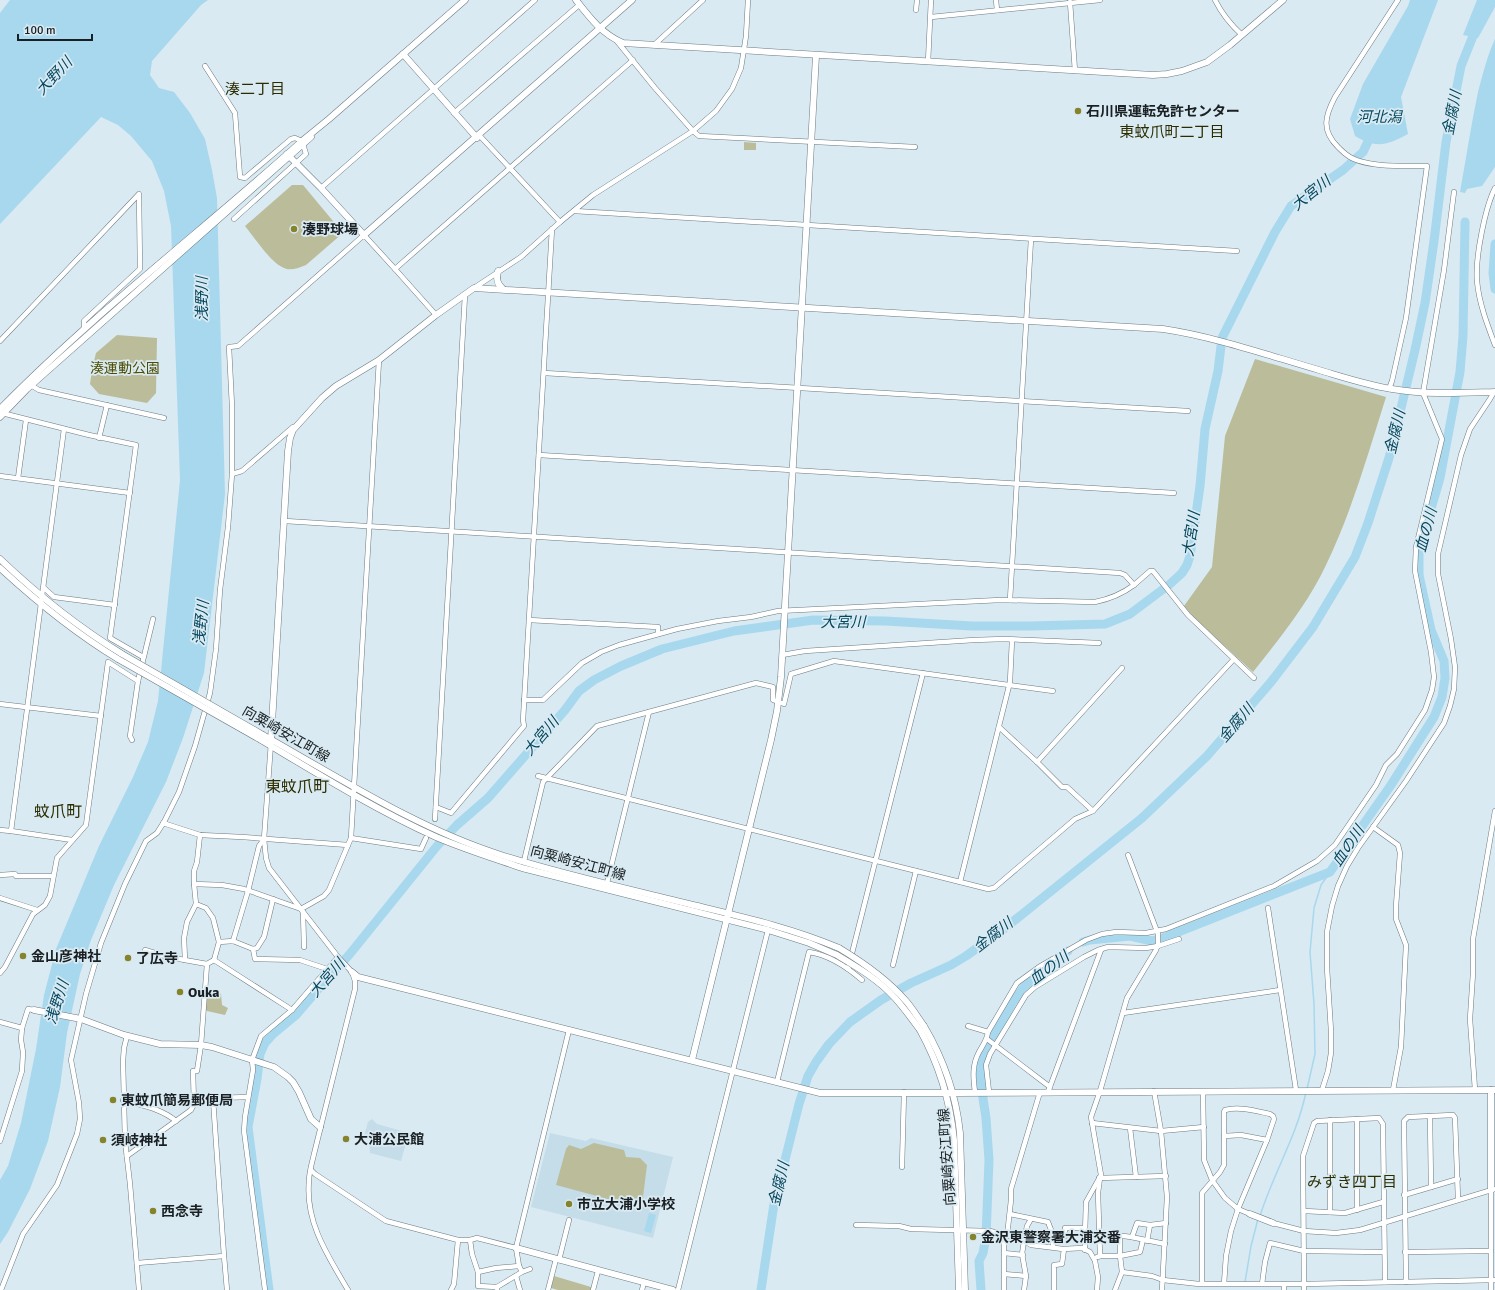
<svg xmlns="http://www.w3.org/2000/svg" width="1495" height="1290" font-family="Signika,'Noto Sans JP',sans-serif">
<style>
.built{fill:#c4dde9}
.green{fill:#bbbc99}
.water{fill:#a8d8ee}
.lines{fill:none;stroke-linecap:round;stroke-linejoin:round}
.stream{stroke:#a8d8ee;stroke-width:1.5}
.river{stroke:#a8d8ee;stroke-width:9}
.street-casing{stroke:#6c7b82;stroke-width:5.5}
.secondary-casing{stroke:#6c7b82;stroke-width:7}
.street{stroke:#fff;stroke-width:4.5}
.secondary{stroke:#fff;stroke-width:6}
.secondary-bridge-casing{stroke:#6c7b82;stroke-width:7;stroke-linecap:butt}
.secondary-bridge{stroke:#fff;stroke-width:6}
.poi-dot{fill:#85842d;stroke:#d9eaf2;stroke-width:1.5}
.labels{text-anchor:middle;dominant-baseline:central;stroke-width:3.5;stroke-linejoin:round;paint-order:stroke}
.poi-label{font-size:14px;font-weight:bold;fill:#191f22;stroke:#d9eaf2;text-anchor:start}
.park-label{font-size:14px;fill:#4d4c00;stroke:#d9eaf2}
.street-label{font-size:14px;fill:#191f22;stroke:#d9eaf2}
.water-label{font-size:15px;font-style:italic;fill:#05475e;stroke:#d9eaf2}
.neighbourhood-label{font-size:15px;fill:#2c2c01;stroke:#d9eaf2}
.quarter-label{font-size:16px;fill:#2c2c01;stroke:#d9eaf2}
</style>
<rect width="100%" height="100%" fill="#d9eaf2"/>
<g class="built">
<polygon points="372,1119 377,1124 409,1133 401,1161 370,1153 369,1138 364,1137 368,1122"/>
<polygon points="550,1133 586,1141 591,1138 673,1157 653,1238 531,1207"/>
</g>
<g class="green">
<polygon points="744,142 756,143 756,150 744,150"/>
<path d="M292 185H303L343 233 306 265C299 268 290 271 284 268 271 263 254 237 245 226Z"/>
<polygon points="117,335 157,338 156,393 147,403 99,394 90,384 92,370 96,353"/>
<path d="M1255 359 1386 397C1368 454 1352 511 1326 565 1307 605 1280 638 1253 672L1195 619 1184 606 1212 567 1225 436Z"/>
<polygon points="206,987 221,994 222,1005 228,1008 225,1015 207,1011 205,1008"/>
<polygon points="594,1143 624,1150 626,1157 640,1158 647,1165 643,1197 646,1205 645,1209 556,1185 566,1149 569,1145 581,1149"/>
<polygon points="554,1276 591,1287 591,1290 558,1290 551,1288"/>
</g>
<g class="water">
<polygon points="10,0 208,0 201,5 152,61 150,75 159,88 174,92 190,113 205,139 212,170 217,198 225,494 204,673 183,738 166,782 114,885 91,940 80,974 67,1033 60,1087 48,1141 30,1189 8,1232 0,1244 0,1180 8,1166 21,1123 36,1049 44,995 56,949 99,846 133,777 148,742 158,701 180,480 171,226 164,191 152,161 131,136 118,125 101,117 0,224 0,13"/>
<path d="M1410 0H1438L1401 97 1408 134C1387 145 1377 149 1355 136L1350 119 1363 84 1408 6Z"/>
<polygon points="1477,0 1495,0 1495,7 1478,38 1463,35"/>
<path d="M1495 39V167L1482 186 1467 189 1465 193 1460 192C1466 159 1471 125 1478 92 1483 74 1487 56 1495 39Z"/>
<polygon points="649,1213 656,1215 651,1233 644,1231"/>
</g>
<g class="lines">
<g class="stream">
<polyline points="1307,1089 1315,1054 1314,1004 1310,952 1314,908 1321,885 1330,872"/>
<path d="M1260 1216C1273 1174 1297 1136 1306 1092"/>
<polyline points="1245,1282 1251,1246 1258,1219"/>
</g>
<g class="river">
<polyline points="1495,244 1493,273 1495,289"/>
<polyline points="1083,942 1090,940 1130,936 1152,941 1163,938 1330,872 1391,785 1434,717 1442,697 1445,678 1444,661 1431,630 1419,575 1419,550 1440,478 1460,372 1463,336 1465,222"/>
<polyline points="269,1290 248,1127 257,1079 260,1054 265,1043 273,1034 296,1015 320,987 349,955 437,846 457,825 488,798 565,710 579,691 594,680 621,666 662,649 734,631 799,622 813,620 885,621 972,626 1031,626 1105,624 1130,614 1170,584 1182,573 1187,565 1190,556 1200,486 1205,429 1218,371 1222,338 1275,232 1291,206 1343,170 1363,152 1372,133"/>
<polyline points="761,1290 774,1204 799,1104 808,1076 816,1062 829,1044 850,1022 881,1000 911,983 951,965 966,956 1005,928 1142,818 1207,756 1271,682 1313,627 1355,557 1368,523 1389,458 1415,350 1425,303 1434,241 1446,142 1461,66 1477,26"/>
<polyline points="981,1290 979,1261 983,1253 986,1237 989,1160 986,1118 981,1085 980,1065 983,1056 1012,1003 1024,987 1068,951"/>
</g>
<g class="street-casing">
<g id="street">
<polyline points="996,0 997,10"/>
<path d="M1215 0C1222 14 1231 25 1242 35"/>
<polyline points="1070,2 1075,71"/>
<polyline points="916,10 917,0"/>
<polyline points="931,17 1100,0"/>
<polyline points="616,40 655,88 693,131 699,136 915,147"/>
<polyline points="654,45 703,0"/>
<polyline points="928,62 931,0"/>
<polyline points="205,66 235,113 240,177 245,178 291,139 295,138 302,141 306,154 234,219"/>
<polyline points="454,113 579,5"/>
<polyline points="479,135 560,222"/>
<polyline points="321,188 535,0"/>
<path d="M1495 188C1485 208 1475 258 1477 281 1479 303 1487 324 1495 345"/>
<polyline points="574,211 1237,251"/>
<polyline points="395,269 633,60"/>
<polyline points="474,288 521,257 560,222 593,195 693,131 716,111 732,89 741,68 746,36 748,0"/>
<polyline points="0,341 139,194 140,269 84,321 84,330"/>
<polyline points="544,373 1188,411"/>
<polyline points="29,384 39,390 164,418"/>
<path d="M1389 389 1392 381 1406 318 1427 166C1406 166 1364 168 1347 155 1344 153 1341 150 1338 147 1321 130 1325 116 1335 97L1398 0"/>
<polyline points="2,413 89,435 136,445 110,638 143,657"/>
<polyline points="99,438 107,405"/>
<polyline points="539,455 1174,493"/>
<polyline points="232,474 242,471 293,427"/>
<polyline points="0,476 130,493"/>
<polyline points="18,478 26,420"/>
<polyline points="285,521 1120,573 1125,575 1134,585 1150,571 1153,571 1188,615 1254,678"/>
<polyline points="44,588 54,597 115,605"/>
<polyline points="1010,600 1031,239"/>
<polyline points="529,620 658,627 658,634"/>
<polyline points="782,655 805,651 974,640 1004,639 1099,643"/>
<path d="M524 700H543L582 663 601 652 619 645 677 629 718 621 751 617 778 611 1000 600 1095 602C1110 599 1122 594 1134 585"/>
<polyline points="0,704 101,716"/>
<polyline points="999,727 1037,762 1122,668"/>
<polyline points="132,740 130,736 138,681 153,619"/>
<path d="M271 743 264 839 266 858 269 868 338 957 352 972 355 981V989L314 1154C312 1163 309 1172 309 1181 305 1222 328 1256 348 1290"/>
<polyline points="1037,762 1062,787 1067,787 1093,811"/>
<polyline points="538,776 988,889 994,888 1075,819 1093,811 1234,659"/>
<polyline points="436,807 451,813 524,726 523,720 552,229"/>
<polyline points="435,819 465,295"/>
<polyline points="163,823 200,835 242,837 348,845"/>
<polyline points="1373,827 1398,845 1400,853 1396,906 1396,919 1406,945 1401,1047 1393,1090"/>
<polyline points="0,830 11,831 64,429"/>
<polyline points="11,831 72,840"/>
<polyline points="200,835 197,862 194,871 194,884 222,885 244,889 301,909 324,896 329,890 351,838 379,360"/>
<polyline points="351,838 421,849 426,838"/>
<polyline points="524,861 543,782 597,726 756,683 773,687 773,700 784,704 791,674 834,661 1053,691"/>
<polyline points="0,875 15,874 16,876 53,876"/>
<polyline points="960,882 1010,682 1012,640"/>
<polyline points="607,883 649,712"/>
<polyline points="194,884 196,904 206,908 213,918 219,942 214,960"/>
<polyline points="0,898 37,910"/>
<polyline points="1268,908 1296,1090"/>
<polyline points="303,912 304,947"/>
<polyline points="233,941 248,891 259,846 264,839"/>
<polyline points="219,942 233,941 253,949 255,959 300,960 327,969"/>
<polyline points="253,949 257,948 264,937 273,899"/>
<polyline points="145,950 168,957 207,964 214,960"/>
<polyline points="185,960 184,938 187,922 196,904"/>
<polyline points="214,960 292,1010"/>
<polyline points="893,965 916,871"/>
<polyline points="848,969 923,673"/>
<polyline points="0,973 5,967 33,914 45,905 50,896 57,858 86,825 108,662 138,681"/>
<polyline points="1123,1013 1280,990"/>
<polyline points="0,1022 22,1028"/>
<polyline points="968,1026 988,1032"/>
<polyline points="127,1036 124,1048 123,1061 125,1141 130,1184 139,1290"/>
<polyline points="987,1039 1050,1087"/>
<path d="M777 1082 809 952C829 955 847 967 862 980"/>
<polyline points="1322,1090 1328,1071 1331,1053 1331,1031 1327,968 1327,932 1332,906 1338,886 1347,866 1358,848 1406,781 1444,723 1450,706 1454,689 1455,667 1451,639 1438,574 1438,554 1461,455 1470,429 1490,399 1494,392"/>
<polyline points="1475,1090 1470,1019 1473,973 1473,939 1495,811"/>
<polyline points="1154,1091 1161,1131 1167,1197 1162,1290"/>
<polyline points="1203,1091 1204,1160 1212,1180 1225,1198 1238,1209 1250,1214"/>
<path d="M975 1092C973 1077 972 1065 979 1052 983 1045 987 1040 988 1032L1017 983 1039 967 1086 940 1102 934 1116 932 1146 933 1166 929 1274 886 1317 861 1335 845 1376 785 1386 765 1397 754 1425 710 1432 690 1434 677 1431 652 1415 571 1416 547 1442 439 1423 393 1444 270 1454 192"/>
<polyline points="989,1092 986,1065 990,1054 1026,995 1035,987 1084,957 1098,950 1108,947 1146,948 1158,946 1179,939"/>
<polyline points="1048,1092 1101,950"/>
<path d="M123 1100C142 1106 160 1108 176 1121"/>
<path d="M194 1104C212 1098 229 1097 248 1097"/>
<polyline points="1430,1116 1431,1187"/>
<polyline points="1357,1119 1357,1210"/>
<polyline points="1092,1123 1161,1131 1204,1127"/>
<polyline points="1130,1128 1136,1177"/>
<polyline points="1224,1136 1241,1135 1267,1140"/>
<polyline points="0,1141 22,1071 23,1052 21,1040 22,1028 28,1009 34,1010"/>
<polyline points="127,1156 191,1110 194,1104 193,1071 197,1071 201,1045 207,964"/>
<polyline points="902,1167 904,1092"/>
<polyline points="311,1170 315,1174 386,1221 458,1240 470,1240 477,1238 516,1248"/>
<polyline points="1099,1178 1166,1176"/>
<polyline points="1491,1190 1491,1290"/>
<polyline points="1404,1195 1458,1179"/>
<polyline points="1304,1211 1345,1213 1383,1202"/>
<polyline points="1330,1212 1330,1120"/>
<polyline points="1010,1214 1048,1222 1053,1235 1053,1247"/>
<polyline points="1273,1223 1304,1231 1336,1233 1360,1230 1495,1189"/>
<polyline points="856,1225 899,1226 911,1229 990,1231 1021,1239 1031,1245 1063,1249 1082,1248 1090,1252 1095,1261 1098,1277 1097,1290"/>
<polyline points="1100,1233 1131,1237 1165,1244"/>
<polyline points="1004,1235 1004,1290"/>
<polyline points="1053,1235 1065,1236 1065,1228 1085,1228"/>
<polyline points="1007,1236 1011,1200 1011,1189 1040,1092"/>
<polyline points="1120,1236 1120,1256 1140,1252 1143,1240"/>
<polyline points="1132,1237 1137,1223 1150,1225 1166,1223"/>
<polyline points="470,1240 472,1254 478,1272 478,1286 497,1287 497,1290"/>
<polyline points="1147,1241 1150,1225"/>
<polyline points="1085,1250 1085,1234 1086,1202 1101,1175 1091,1117 1100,1091 1127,998 1156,950 1158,944 1158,934 1128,855"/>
<polyline points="1405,1252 1491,1251"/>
<polyline points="1004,1253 1023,1255"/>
<polyline points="224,1256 227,1290"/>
<polyline points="1100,1256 1098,1193 1100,1178"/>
<polyline points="1097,1257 1101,1256 1120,1256 1122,1272 1115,1290"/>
<polyline points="559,1260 569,1220"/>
<polyline points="137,1263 224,1256 213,1099"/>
<polyline points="478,1272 496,1268 519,1266"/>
<polyline points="522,1272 519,1266 516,1248 569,1030"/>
<polyline points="1122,1272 1152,1276 1163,1280 1199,1284 1304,1284 1495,1280"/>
<polyline points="1004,1274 1026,1276"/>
<polyline points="516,1276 520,1290"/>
<polyline points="1406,1282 1404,1121 1408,1117 1453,1115 1455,1118 1458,1199"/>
<path d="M1202 1283V1193L1220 1172 1224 1165V1112L1225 1110C1239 1106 1256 1111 1270 1114L1273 1116 1274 1119 1267 1140 1238 1209 1231 1231 1226 1256 1224 1284"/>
<polyline points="1262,1284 1265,1262 1270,1243 1304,1251 1384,1252"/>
<polyline points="497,1287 522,1272 530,1269"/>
<polyline points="1,1290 23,1234 57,1185 77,1134 80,1119 79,1103 71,1060 86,994 101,943 125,884 146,841 157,833 164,822 179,792 195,746 210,693 216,649 220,590 228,527 232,474 232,406 229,347 238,346 364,235 395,269 436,315"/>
<polyline points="265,1290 244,1131 245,1117 253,1070 252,1060 261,1036 292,1010 338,957"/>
<polyline points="451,1290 454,1284 458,1240"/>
<polyline points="548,1290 556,1259"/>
<polyline points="593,1290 598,1271"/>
<polyline points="642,1290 644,1282"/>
<polyline points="678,1290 768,930"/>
<polyline points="1024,1290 1026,1276 1022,1254 1024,1241 1027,1226 1031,1219"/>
<polyline points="1054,1290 1054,1265 1062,1264 1064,1249"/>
<polyline points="1284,1290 1284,1284"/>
<polyline points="1304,1290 1303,1156 1314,1123 1317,1121 1379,1118 1383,1124 1385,1282"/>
</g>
</g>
<g class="secondary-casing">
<g id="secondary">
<path d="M576 0C590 18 602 34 623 43L1153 75 1167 74 1182 71 1207 62 1230 45 1283 0"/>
<polyline points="403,54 477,138"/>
<polyline points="287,154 321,188 364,235 632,0"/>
<path d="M498 271C496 279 497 284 503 289"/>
<path d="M0 409C94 313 202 231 302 141L329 119 465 0"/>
<polyline points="0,417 27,389 311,137"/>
<path d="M0 559C38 595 78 627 122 654"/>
<path d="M0 568C37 602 75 633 118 659"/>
<path d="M263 735C340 778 416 828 501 855 564 875 629 889 693 905 743 917 792 928 839 948"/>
<path d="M261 740C318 774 376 810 436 837 464 849 493 858 522 868L768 930 809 943 837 955"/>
<path d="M271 740 288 451 290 438 293 430 322 398 336 386 379 360 436 315 474 288 1163 329C1216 337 1267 355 1319 370 1343 377 1367 385 1392 389 1426 395 1461 393 1495 392"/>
<polyline points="352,972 358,977 820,1093 954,1093 1495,1090"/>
<polyline points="34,1010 81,1019 124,1035 160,1044 201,1045 212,1047 274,1067 288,1077 293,1082 299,1092 311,1119 320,1127"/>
<path d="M924 1026C944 1060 956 1094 960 1133L965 1290"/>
<path d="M920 1030C940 1066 950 1100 954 1140L959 1290"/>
<polyline points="692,1060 771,740 777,711 781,677 816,56"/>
<polyline points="1491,1090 1491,1190"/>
<polyline points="1250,1214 1273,1223"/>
<polyline points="516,1248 673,1290"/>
</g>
</g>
<use href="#street" class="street"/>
<use href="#secondary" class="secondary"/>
<g class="secondary-bridge-casing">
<g id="secondary-bridge">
<polyline points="122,654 263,735"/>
<polyline points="118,659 261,740"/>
<path d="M839 948C864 963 887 979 906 1001 913 1009 918 1018 924 1026"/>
<path d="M837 955C857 967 879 980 895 998 904 1008 912 1019 920 1030"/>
</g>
</g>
<use href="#secondary-bridge" class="secondary-bridge"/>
</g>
<g class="poi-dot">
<circle cx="1078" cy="111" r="4"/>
<circle cx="294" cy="229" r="4"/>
<circle cx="23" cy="956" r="4"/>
<circle cx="128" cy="958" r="4"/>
<circle cx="180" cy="992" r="4"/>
<circle cx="113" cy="1100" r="4"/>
<circle cx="346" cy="1139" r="4"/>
<circle cx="103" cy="1140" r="4"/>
<circle cx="569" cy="1204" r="4"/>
<circle cx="153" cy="1211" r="4"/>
<circle cx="973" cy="1237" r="4"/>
</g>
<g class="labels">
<g class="poi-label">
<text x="1086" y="111">石川県運転免許センター</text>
<text x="302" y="229">湊野球場</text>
<text x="31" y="956">金山彦神社</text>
<text x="136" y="958">了広寺</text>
<text x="188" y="992">Ouka</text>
<text x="121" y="1100">東蚊爪簡易郵便局</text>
<text x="354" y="1139">大浦公民館</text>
<text x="111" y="1140">須岐神社</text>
<text x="577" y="1204">市立大浦小学校</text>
<text x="161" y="1211">西念寺</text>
<text x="981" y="1237">金沢東警察署大浦交番</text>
</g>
<g class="park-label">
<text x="125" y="368">湊運動公園</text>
</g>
<g class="street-label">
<text transform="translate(286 734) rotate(30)">向粟崎安江町線</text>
<text transform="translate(578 863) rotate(15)">向粟崎安江町線</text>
<text transform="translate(947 1157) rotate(-94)">向粟崎安江町線</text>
</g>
<g class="water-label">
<text transform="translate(54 76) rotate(-47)">大野川</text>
<text transform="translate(1452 113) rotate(-79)">金腐川</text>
<text x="1379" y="117">河北潟</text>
<text transform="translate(1311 193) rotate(-39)">大宮川</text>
<text transform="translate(202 299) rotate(-90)">浅野川</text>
<text transform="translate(1395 432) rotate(-77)">金腐川</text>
<text transform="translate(1426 530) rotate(-75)">血の川</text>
<text transform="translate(1191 534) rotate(-81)">大宮川</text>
<text x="843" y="622">大宮川</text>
<text transform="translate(201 623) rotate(-84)">浅野川</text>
<text transform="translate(1236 723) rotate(-49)">金腐川</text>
<text transform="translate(541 736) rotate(-50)">大宮川</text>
<text transform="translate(1348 846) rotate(-56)">血の川</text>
<text transform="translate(993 935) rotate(-38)">金腐川</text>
<text transform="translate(1049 968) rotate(-37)">血の川</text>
<text transform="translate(327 978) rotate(-49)">大宮川</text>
<text transform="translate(57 1002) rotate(-72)">浅野川</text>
<text transform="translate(779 1184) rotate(-77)">金腐川</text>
</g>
<g class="neighbourhood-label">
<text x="255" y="89">湊二丁目</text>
<text x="1172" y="132">東蚊爪町二丁目</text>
<text x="1352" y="1182">みずき四丁目</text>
</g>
<g class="quarter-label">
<text x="297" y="787">東蚊爪町</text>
<text x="58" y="812">蚊爪町</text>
</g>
</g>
<path d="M18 34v6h74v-6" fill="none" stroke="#191f22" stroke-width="2"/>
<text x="24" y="34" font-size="12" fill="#191f22" stroke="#d9eaf2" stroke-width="3" paint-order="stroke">100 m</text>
</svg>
